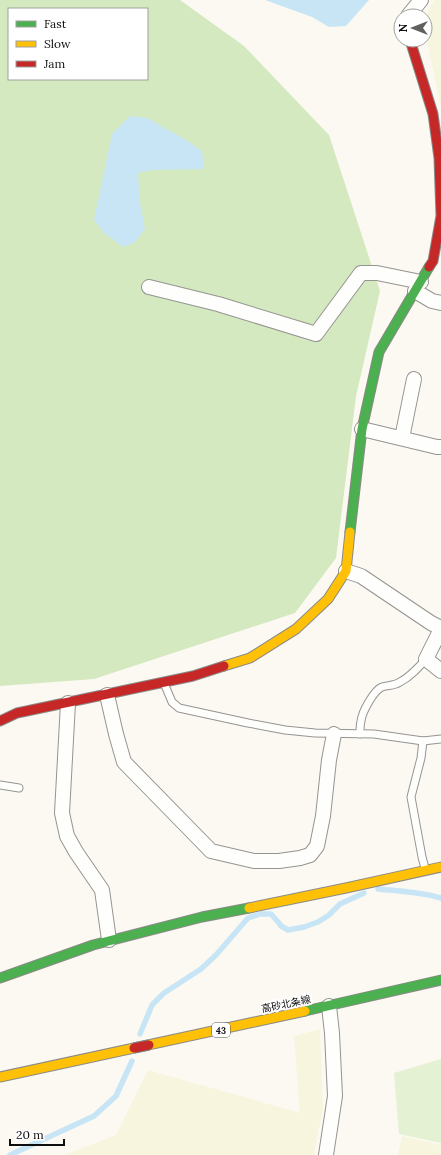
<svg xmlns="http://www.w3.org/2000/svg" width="441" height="1155" font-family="Lora,'Noto Sans JP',serif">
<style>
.farmland{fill:#f8f5de}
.green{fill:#e4f1d2}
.forest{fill:#d4e9bf;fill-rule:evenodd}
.water{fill:#c8e5f6}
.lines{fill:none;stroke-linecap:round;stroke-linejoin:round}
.stream{stroke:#c8e5f6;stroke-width:5.5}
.lane-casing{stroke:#959491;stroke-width:9}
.street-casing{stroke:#959491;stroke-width:16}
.fast-casing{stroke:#8b8a87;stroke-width:11}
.slow-casing{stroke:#8b8a87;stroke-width:11}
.jam-casing{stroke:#8b8a87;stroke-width:11}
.lane{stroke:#fefefd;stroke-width:7}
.street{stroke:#fefefd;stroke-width:14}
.fast{stroke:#4caf50;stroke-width:9}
.slow{stroke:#ffc107;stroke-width:9}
.jam{stroke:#c62828;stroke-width:9}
.jam-bridge-casing{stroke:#82817e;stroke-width:11;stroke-linecap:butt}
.jam-bridge{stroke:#c62828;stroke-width:9}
.labels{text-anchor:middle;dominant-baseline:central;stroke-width:4;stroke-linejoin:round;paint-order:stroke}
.shield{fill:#fff;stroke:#565656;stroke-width:1}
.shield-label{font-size:9px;font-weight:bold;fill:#0e0e0e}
.street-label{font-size:10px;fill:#0e0e0e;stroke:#fff}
</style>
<rect width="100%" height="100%" fill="#fbf9f2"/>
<g class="farmland">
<polygon points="434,0 441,0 441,108 427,41 427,13"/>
<polygon points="320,1029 323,1108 314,1155 64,1155 116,1135 148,1070 300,1113 294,1036"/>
<polygon points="402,1136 441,1145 441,1155 398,1155"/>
</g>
<polygon class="green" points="441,1059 441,1143 399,1134 394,1073"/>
<path class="forest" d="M0 0H180L244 46 329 135 380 291 356 396 336 558 295 613 94 679 0 686ZM9 9H147V79H9Z"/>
<g class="water">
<polygon points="265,0 369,0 346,26 329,27 312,17"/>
<polygon points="130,116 147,118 186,140 202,151 204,169 152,170 138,173 140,203 145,229 134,243 123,247 104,233 94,220 112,134"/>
</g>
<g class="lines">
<g class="stream">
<path d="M378 889C399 891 421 892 441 898"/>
<polyline points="140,1034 152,1005 164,993 201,969 216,955 248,918 260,914 271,914 279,923 281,926 288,930 304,927 318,922 329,915 340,904 364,893"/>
<polyline points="10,1155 94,1116 116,1096 132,1061"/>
</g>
<g class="lane-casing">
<g id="lane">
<polyline points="164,683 172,702 179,708 248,723 285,730 315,733 374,734 423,741 441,739"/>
<path d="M360 734C360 730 360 725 361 721 362 712 374 690 382 687 388 685 394 686 400 682 410 677 418 668 426 659"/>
<polyline points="423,741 421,758 411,797 422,857 425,868"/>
<polyline points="0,785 19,788"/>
</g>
</g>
<g class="street-casing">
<g id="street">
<polyline points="408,16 421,0"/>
<polyline points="149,287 218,304 316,334 361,273 377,273 421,282"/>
<polyline points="415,291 432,301 441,303"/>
<polyline points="362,429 437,447 441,447"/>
<polyline points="402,438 414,379"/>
<polyline points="346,571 361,576 431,623 441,628"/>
<polyline points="441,629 426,659 441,671"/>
<polyline points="107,695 116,734 124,762 211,851 254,861 279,861 300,858 310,855 317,846 323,816 329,760 334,734"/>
<polyline points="68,703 62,813 67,836 76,852 102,890 109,940"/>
<polyline points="326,1155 335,1096 332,1033 329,1006"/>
</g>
</g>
<g class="fast-casing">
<g id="fast">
<polyline points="350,532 362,429 379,352 429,267"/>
<polyline points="0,978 93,945 202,917 249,908"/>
<polyline points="305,1011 441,980"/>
</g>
</g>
<g class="slow-casing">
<g id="slow">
<polyline points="224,666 250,658 296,629 328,599 346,571 350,532"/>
<polyline points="249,908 346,888 441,867"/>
<polyline points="0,1077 305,1011"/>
</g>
</g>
<g class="jam-casing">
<g id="jam">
<polyline points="410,40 433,114 439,158 441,216 433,261 429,267"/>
<polyline points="0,721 17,713 193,676 224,666"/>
</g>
</g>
<use href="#lane" class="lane"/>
<use href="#street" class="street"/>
<use href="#fast" class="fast"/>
<use href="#slow" class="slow"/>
<use href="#jam" class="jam"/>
<g class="jam-bridge-casing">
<polyline id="jam-bridge" points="134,1048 149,1045"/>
</g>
<use href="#jam-bridge" class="jam-bridge"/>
</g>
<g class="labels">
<rect class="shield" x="212" y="1023" width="18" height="14" rx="3"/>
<g class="shield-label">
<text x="221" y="1030">43</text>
</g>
<g class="street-label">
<text transform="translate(286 1004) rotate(-12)">高砂北条線</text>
</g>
</g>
<rect x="8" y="8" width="140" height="72" fill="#ffffff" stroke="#9f9f9f"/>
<rect x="16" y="21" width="20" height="6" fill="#4caf50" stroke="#9f9f9f"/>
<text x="44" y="28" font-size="12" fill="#0e0e0e">Fast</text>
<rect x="16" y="41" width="20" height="6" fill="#ffc107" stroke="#9f9f9f"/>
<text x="44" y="48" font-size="12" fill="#0e0e0e">Slow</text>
<rect x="16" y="61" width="20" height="6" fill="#c62828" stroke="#9f9f9f"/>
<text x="44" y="68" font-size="12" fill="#0e0e0e">Jam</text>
<g transform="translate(413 28) rotate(270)"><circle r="19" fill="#ffffff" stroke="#9f9f9f"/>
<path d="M0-3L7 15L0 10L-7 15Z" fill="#61605e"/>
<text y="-6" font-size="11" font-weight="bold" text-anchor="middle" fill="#0e0e0e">N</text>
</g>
<path d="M10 1139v6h54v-6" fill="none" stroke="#0e0e0e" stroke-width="2"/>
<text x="16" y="1139" font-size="12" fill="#0e0e0e" stroke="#ffffff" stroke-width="3" paint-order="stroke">20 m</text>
</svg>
